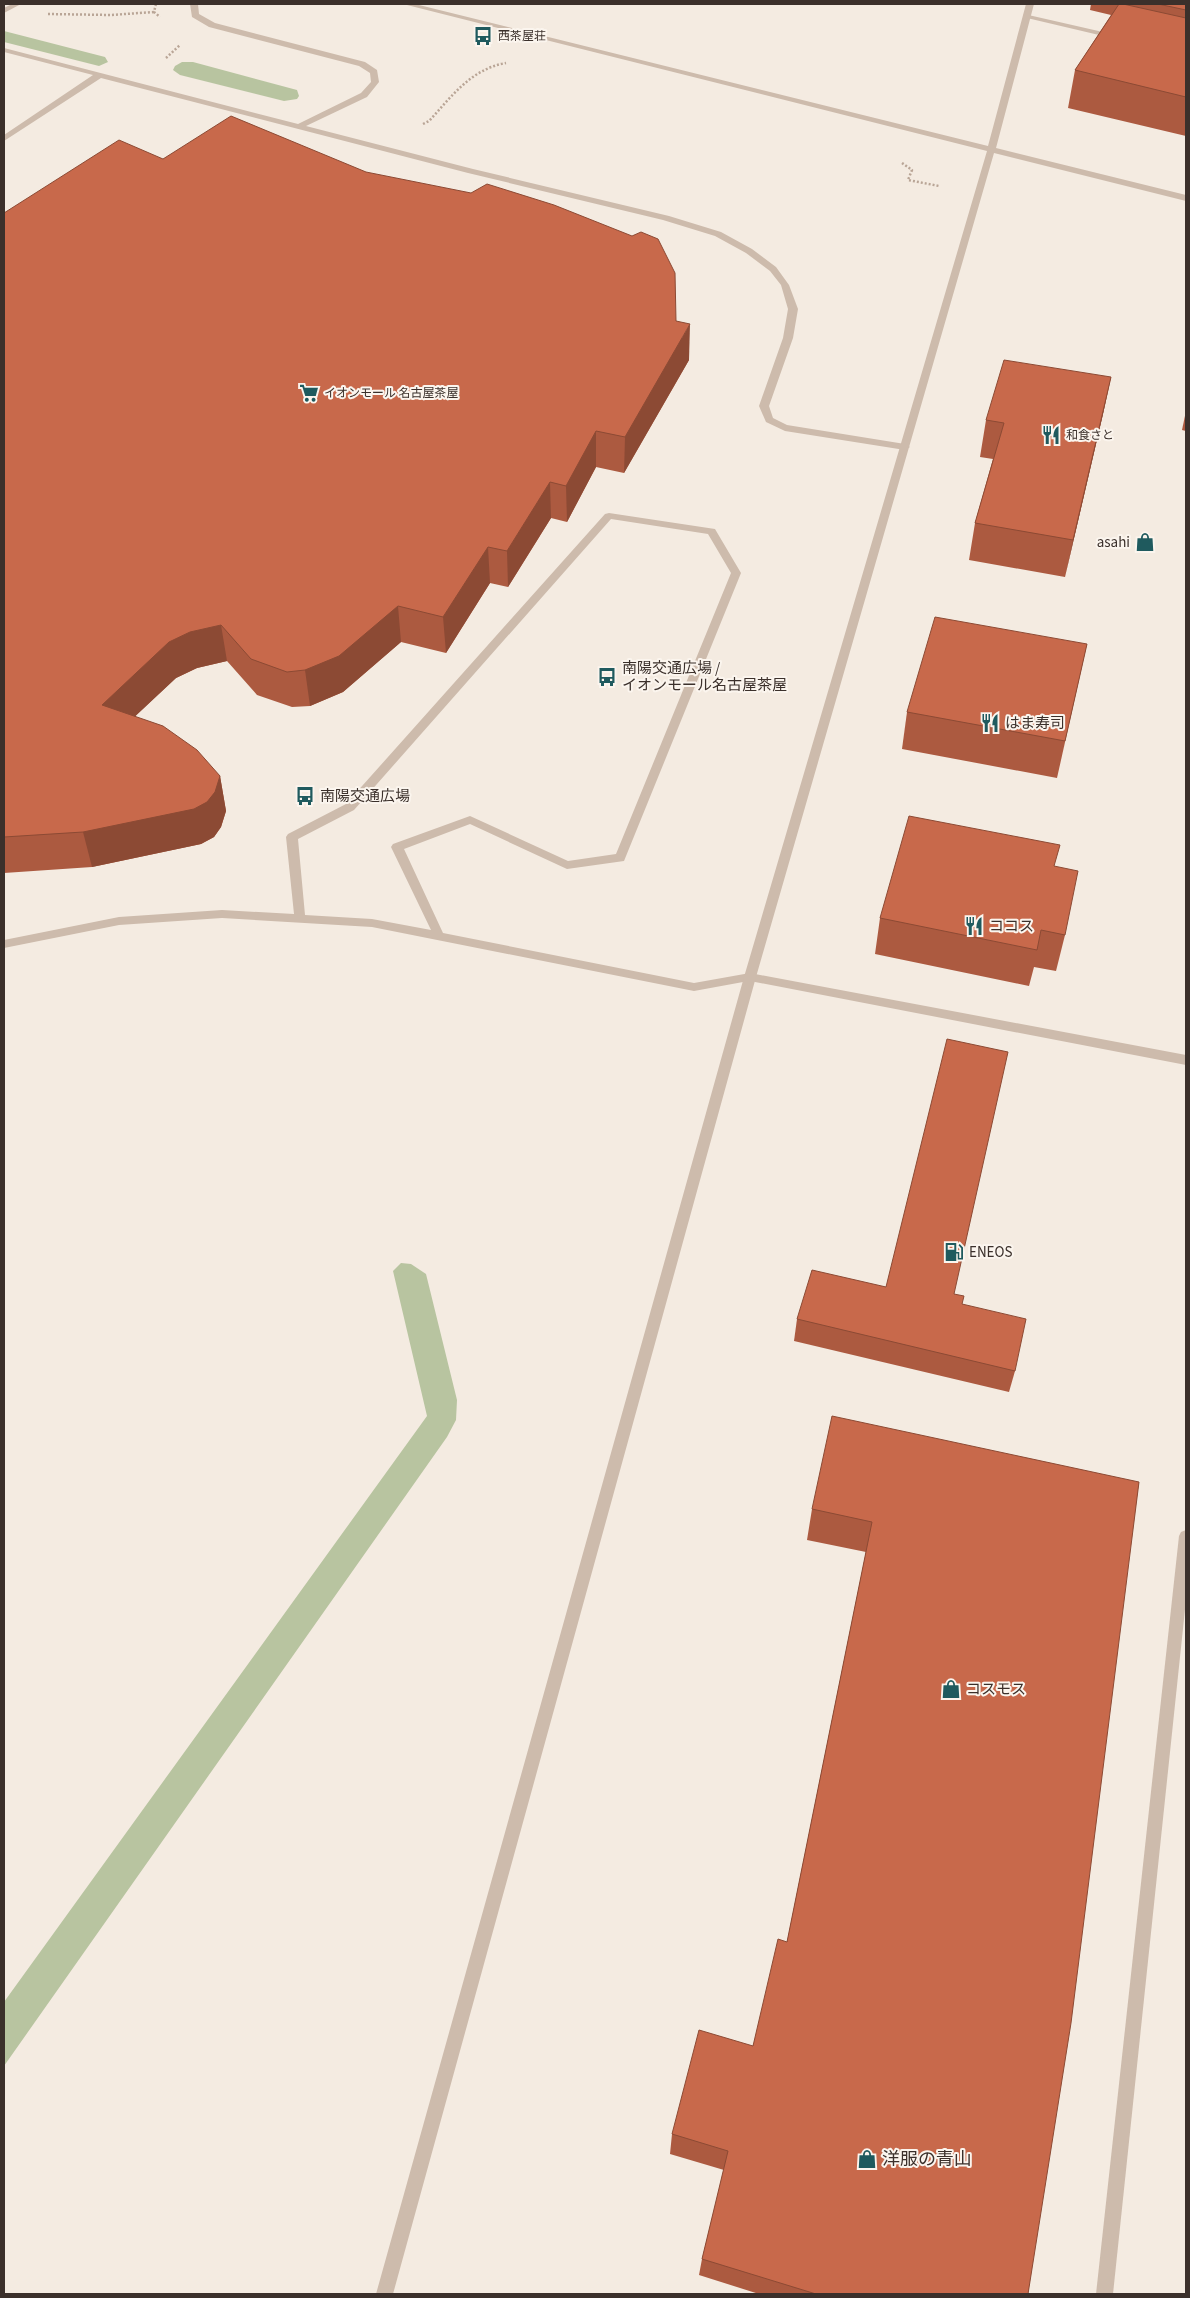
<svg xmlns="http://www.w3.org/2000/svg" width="1190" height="2298" font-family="'Source Sans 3','Noto Sans JP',sans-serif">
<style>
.green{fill:#b8c4a0}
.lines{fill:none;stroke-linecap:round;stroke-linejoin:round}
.path{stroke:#b9a596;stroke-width:2.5;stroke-dasharray:2 2;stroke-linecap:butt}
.service{fill:#cdbbac;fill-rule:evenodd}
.minor{fill:#cdbbac;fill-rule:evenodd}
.tertiary{fill:#cdbbac;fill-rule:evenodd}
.wall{fill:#ac5a40}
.shaded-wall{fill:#8c4a34}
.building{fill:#c8694b;stroke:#8c4a34}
.labels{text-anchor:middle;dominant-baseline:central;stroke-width:4;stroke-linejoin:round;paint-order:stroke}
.far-poi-label{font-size:12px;fill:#3b302b;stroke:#fbf5ee;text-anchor:start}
.poi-label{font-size:15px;fill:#3b302b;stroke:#fbf5ee;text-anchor:start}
.near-poi-label{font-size:18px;fill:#3b302b;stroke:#fbf5ee;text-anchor:start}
</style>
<rect width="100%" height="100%" fill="#f4ebe1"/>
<g class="green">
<polygon points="4,31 105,57 108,62 99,66 4,42"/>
<polygon points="182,62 193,62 297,90 299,96 297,99 284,101 180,75 173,70 175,66"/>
<polygon points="401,1263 411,1264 426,1274 457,1400 456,1420 447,1437 4,2066 4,2002 427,1416 393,1271"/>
</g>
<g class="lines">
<g class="path">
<polyline points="156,4 154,12 160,17"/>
<polyline points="48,14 111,15 154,12"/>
<polyline points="166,58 180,45"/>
<path d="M423 124 429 121C452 96 471 69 506 63"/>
<polyline points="902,163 912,170 908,180 939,186"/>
</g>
<g class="service">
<polygon points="12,4 21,4 4,13 4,8"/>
<polygon points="190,4 198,4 199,14 215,23 365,62 377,70 379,82 367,97 306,126 473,169 669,216 721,232 752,249 776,267 789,285 798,309 793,338 769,406 773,418 787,425 905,444 910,447 905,450 785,431 766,422 759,406 783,338 788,309 781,285 770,271 746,253 715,236 663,220 468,173 101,78 4,141 4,135 93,75 4,52 4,48 298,124 361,93 371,82 370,73 359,66 209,27 192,17"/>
<path d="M609 513 715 529 741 573 624 861 567 869 470 824 404 849 443 933 694 983 750 973 754 974 756 977 754 980 694 991 372 927 222 918 119 925 4 948V940L119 917 222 910 294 914 286 837 288 834 346 804 605 514ZM611 519 708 534 731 573 616 854 568 861 470 816 393 844 391 847 431 930 372 919 305 915 298 839 354 810Z"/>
</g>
<g class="minor">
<polygon points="1024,14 1116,35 1120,37 1116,39 1027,18 1023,16"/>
<polygon points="750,973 1186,1055 1186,1065 750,981 744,977"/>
<polygon points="1186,1530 1186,1600 1113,2294 1096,2294 1179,1536 1181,1532"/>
</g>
<polygon class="tertiary" points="403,4 415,4 988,146 1026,4 1034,4 996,148 1186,195 1186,201 994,153 756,977 393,2294 376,2294 744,977 987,151"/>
</g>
<g class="wall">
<polygon points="1091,4 1186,4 1186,136 1068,108 1075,70 1111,15 1090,10"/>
<polygon points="163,159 676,321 689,360 624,473 596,467 567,522 551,518 508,587 490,583 446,653 401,642 343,692 310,706 292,707 257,695 227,661 197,668 176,678 135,716 220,776 226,811 221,827 214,837 201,844 92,867 4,873 4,213"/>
<polygon points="1111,377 1103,414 1065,577 969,560 975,523 993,459 980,457 986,420"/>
<polygon points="1186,411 1186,431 1182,430"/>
<polygon points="1087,644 1057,778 902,749 907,712"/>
<polygon points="1055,866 1065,935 1056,971 1034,967 1029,986 875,954 880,918"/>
<polygon points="886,1287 954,1294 1015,1371 1009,1392 794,1341 797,1319"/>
<polygon points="1139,1482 1028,2294 759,2294 699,2275 702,2259 724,2170 670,2154 672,2134 753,2046 787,1942 866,1552 807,1540 812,1509"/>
</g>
<g class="shaded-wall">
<polygon points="690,324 689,360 624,473 625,437"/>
<polygon points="1111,377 1103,414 1065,577 1073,540"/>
<polygon points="596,431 596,467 567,522 566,486"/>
<polygon points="550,482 551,518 508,587 507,551"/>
<polygon points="488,547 490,583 446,653 443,617"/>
<polygon points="398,606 401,642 343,692 310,706 305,670"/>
<polygon points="221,625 227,661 197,668 176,678 110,740 102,705 169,642 190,632"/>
<polygon points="220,776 226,811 221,827 214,837 201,844 92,867 83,832"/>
</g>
<g class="building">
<polygon points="1119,4 1123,4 1186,18 1186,97 1075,70"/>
<polygon points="1158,4 1186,4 1186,10"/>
<polygon points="231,116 366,172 471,193 487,184 554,205 632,236 641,232 658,239 675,273 676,321 690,324 625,437 596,431 566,486 550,482 507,551 488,547 443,617 398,606 339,656 305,670 287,672 251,659 221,625 190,632 169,642 102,705 163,726 197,750 220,776 215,792 207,802 194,809 83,832 4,837 4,213 119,140 163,159"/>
<polygon points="1004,360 1111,377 1073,540 975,523 1004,423 986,420"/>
<polygon points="935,617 1087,644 1065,741 907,712"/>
<polygon points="909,816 1060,845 1054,866 1078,871 1065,935 1041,930 1037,950 880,918"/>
<polygon points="947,1039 1008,1052 954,1294 964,1296 962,1304 1026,1319 1015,1371 797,1319 812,1270 886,1287"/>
<polygon points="832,1416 1139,1482 1071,2023 1028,2294 816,2294 702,2259 728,2151 672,2134 699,2030 753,2046 778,1939 787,1942 872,1522 812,1509"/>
</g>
<defs>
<g id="bus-bare" transform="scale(1.5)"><path d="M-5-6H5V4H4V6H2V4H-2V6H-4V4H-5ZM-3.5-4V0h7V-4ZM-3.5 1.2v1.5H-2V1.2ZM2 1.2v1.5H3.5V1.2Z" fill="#1f5a5e" stroke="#fbf5ee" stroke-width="2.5" paint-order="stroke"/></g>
<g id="supermarket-bare" transform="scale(1.5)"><path d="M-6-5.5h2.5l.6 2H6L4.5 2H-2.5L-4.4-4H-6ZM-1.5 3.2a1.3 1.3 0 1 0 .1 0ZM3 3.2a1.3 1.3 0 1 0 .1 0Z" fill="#1f5a5e" stroke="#fbf5ee" stroke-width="2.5" paint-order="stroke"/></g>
<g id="restaurant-bare" transform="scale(1.5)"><path d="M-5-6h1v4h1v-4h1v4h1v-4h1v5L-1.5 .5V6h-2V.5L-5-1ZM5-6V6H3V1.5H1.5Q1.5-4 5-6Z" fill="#1f5a5e" stroke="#fbf5ee" stroke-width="2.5" paint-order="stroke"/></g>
<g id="shop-bare" transform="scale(1.5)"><path d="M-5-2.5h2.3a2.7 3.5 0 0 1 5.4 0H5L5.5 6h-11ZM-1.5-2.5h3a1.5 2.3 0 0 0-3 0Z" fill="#1f5a5e" stroke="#fbf5ee" stroke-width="2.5" paint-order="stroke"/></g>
<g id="fuel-bare" transform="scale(1.5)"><path d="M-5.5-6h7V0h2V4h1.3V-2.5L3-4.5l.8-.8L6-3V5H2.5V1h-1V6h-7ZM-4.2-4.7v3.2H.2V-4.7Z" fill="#1f5a5e" stroke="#fbf5ee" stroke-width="2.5" paint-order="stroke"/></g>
</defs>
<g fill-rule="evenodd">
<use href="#bus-bare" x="483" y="36"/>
<use href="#supermarket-bare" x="309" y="393"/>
<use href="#restaurant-bare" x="1051" y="435"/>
<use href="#shop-bare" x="1145" y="542"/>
<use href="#bus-bare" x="607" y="677"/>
<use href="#restaurant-bare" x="990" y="723"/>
<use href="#bus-bare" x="305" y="796"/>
<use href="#restaurant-bare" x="974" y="926"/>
<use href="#fuel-bare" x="954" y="1252"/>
<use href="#shop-bare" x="951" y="1689"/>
<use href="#shop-bare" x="867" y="2159"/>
</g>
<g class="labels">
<g class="far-poi-label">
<text x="498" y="36">西茶屋荘</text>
<text x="324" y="393">イオンモール 名古屋茶屋</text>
<text x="1066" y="435">和食さと</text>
</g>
<g class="poi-label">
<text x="1130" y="542" text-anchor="end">asahi</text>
<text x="622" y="668">南陽交通広場 /<tspan x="622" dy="17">イオンモール名古屋茶屋</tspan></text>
<text x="1005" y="723">はま寿司</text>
<text x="320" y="796">南陽交通広場</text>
<text x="989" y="926">ココス</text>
<text x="969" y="1252">ENEOS</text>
<text x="966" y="1689">コスモス</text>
</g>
<g class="near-poi-label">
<text x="882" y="2159">洋服の青山</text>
</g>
</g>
<rect width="1190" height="2298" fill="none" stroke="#3b302b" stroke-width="10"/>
</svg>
